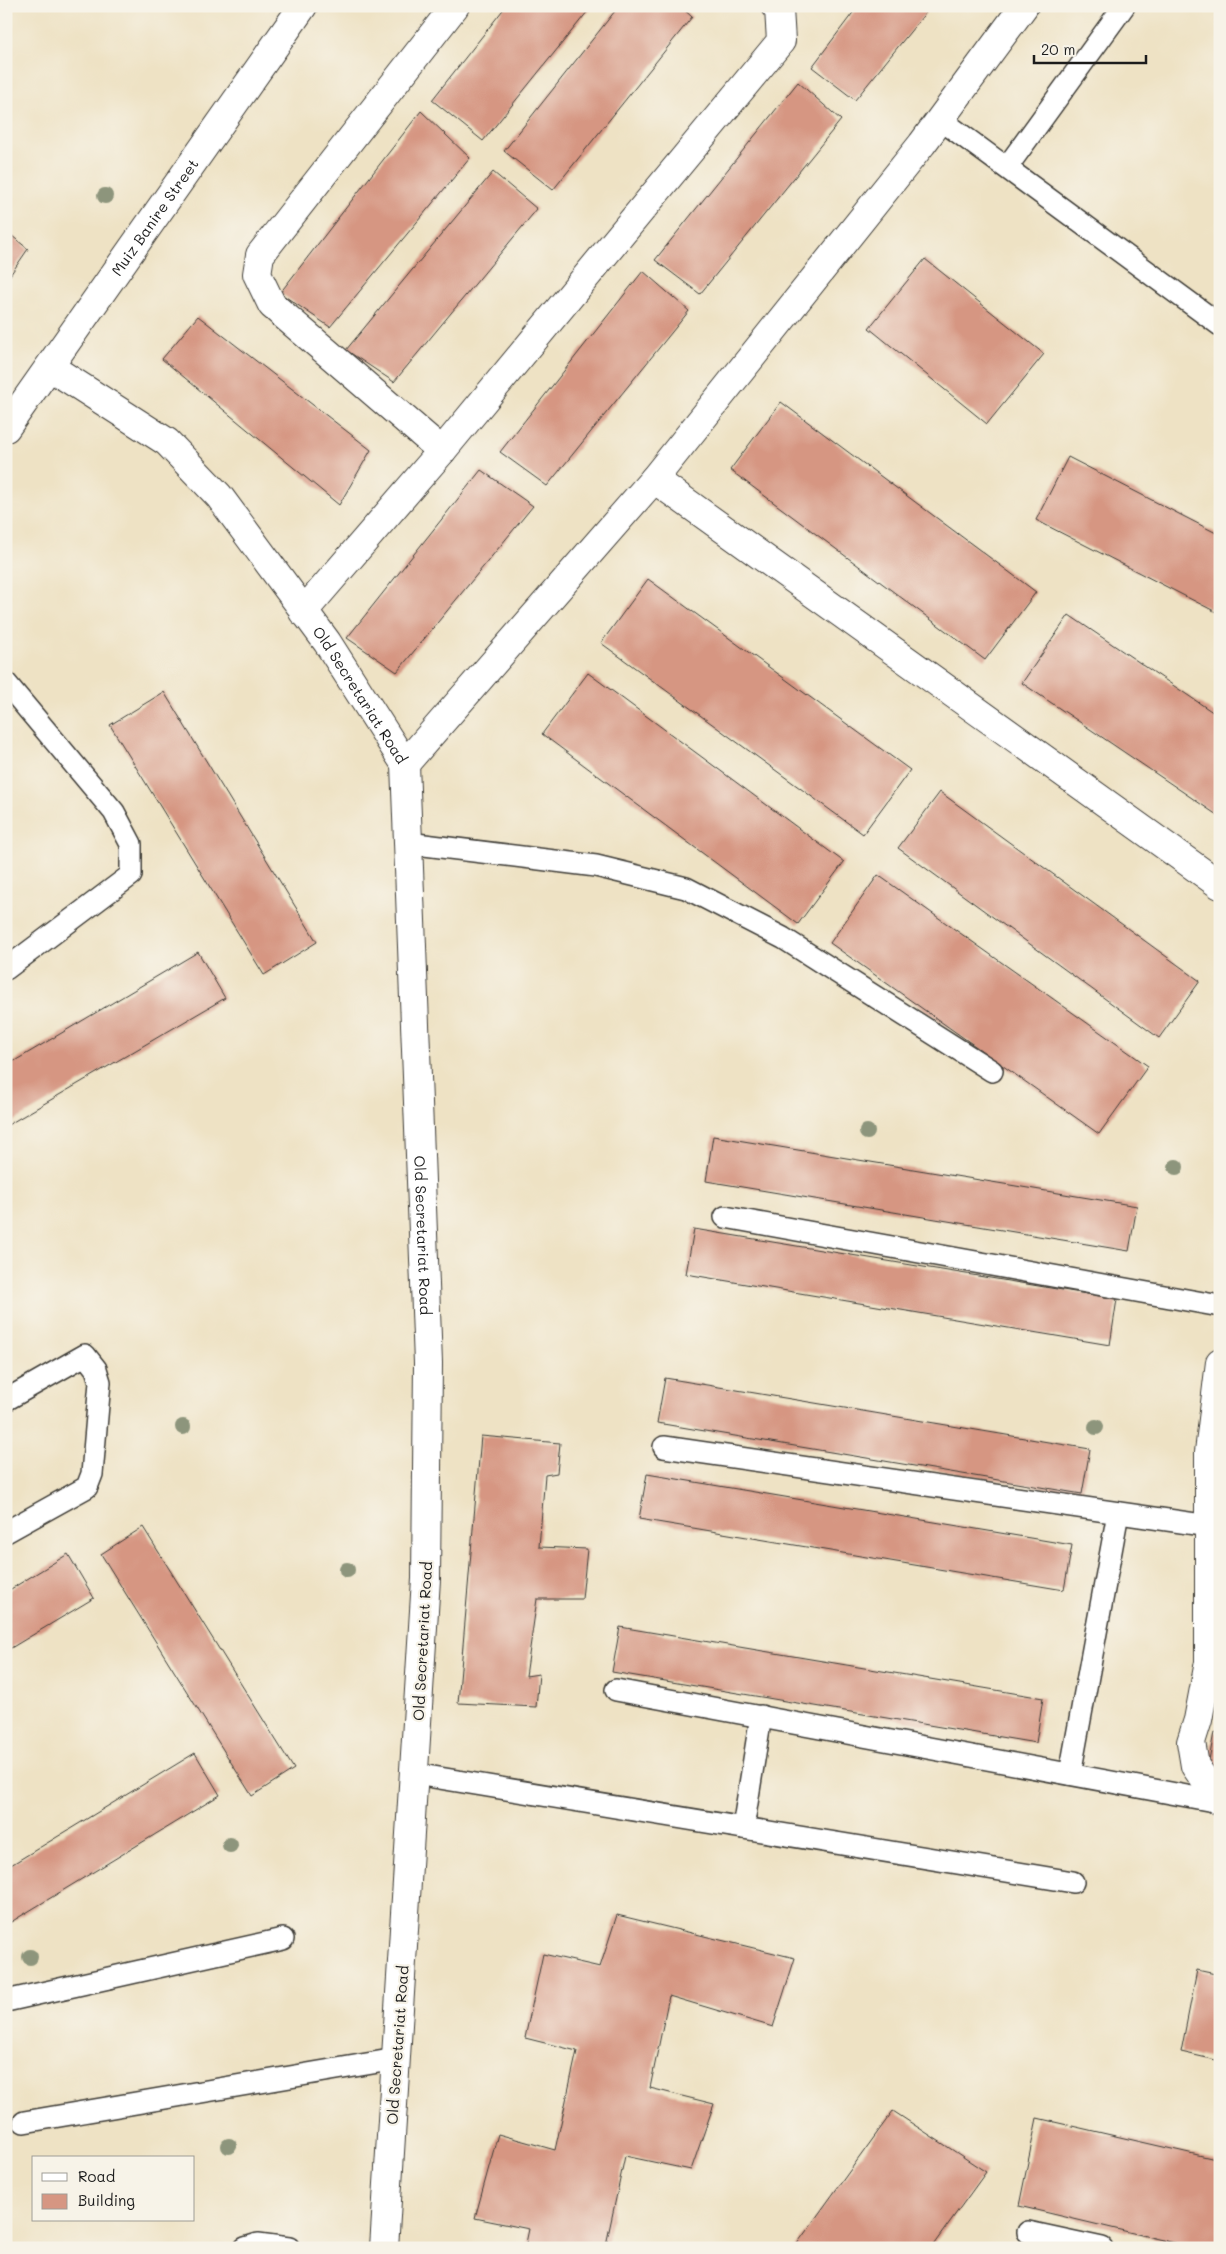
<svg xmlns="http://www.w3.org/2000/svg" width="1226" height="2254" font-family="Mali,sans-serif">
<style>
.building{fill:#d69682}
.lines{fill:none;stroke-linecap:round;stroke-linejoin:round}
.lane-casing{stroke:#3c3a35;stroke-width:24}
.street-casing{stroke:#3c3a35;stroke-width:30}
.lane{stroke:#fff;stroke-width:21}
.street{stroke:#fff;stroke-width:28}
.tree{fill:#8d957c}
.labels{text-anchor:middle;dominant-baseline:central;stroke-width:4.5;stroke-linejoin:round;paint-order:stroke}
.street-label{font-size:15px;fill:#1c1c1c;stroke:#f7f3e8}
</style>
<rect width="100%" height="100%" fill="#f7f3e8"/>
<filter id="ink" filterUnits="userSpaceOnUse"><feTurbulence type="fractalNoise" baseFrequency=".02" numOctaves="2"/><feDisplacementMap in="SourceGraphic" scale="10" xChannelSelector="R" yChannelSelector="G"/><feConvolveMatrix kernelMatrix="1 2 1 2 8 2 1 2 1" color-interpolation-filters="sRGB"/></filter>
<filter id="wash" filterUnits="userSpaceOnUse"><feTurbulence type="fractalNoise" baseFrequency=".0096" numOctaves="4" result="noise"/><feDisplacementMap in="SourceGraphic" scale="20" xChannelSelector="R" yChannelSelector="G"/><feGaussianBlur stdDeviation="1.12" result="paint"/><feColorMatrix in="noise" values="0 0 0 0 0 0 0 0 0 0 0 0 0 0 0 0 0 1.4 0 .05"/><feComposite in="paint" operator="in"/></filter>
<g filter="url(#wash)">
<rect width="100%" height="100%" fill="#eee2c4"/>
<g id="blocks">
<g class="building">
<polygon points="506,6 592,6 483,141 432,100"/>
<polygon points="619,6 680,6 692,17 553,190 504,151"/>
<polygon points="858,6 920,6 927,11 855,100 812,67"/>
<polygon points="798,82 841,120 700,294 655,260"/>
<polygon points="421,111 470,158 330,327 280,293"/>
<polygon points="493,172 537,209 394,382 346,350"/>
<polygon points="6,231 28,249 6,281"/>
<polygon points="925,259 1044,354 987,424 869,328"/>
<polygon points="643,271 689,311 547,486 500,452"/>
<polygon points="198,316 371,450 339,505 162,359"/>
<polygon points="781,402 1036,592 985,660 730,470"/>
<polygon points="1068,457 1220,535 1220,614 1036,520"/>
<polygon points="481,470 533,506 397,672 347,638"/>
<polygon points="648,579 910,770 863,834 601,643"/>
<polygon points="1069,615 1220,717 1220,817 1022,683"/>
<polygon points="588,673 844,862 798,924 542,734"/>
<polygon points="164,692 317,942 264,975 110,725"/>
<polygon points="940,792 1200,981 1159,1038 898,848"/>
<polygon points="878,875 1148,1066 1099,1134 830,943"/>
<polygon points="198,952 225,998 6,1126 6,1066"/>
<polygon points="713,1136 1137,1206 1129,1251 706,1181"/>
<polygon points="694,1229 1117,1299 1110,1345 686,1274"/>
<polygon points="665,1378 1090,1449 1082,1494 657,1423"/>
<polygon points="481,1436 560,1443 557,1473 545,1475 539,1547 587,1549 582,1599 537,1599 526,1676 539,1674 536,1707 458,1703"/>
<polygon points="647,1474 1072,1545 1064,1590 639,1519"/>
<polygon points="143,1527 294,1769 252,1796 101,1554"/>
<polygon points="68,1554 94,1598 6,1651 6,1592"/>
<polygon points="620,1627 1043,1698 1036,1743 612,1672"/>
<polygon points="1214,1732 1220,1733 1220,1780 1206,1778"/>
<polygon points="195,1753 220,1795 6,1925 6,1868"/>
<polygon points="617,1915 795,1958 773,2027 669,1996 650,2088 714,2104 691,2170 625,2156 606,2245 615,2248 525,2248 529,2229 475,2218 498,2134 555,2150 577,2051 525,2038 543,1954 600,1967"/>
<polygon points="1197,1970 1220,1975 1220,2061 1181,2052"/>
<polygon points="893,2111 986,2172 931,2248 794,2248"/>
<polygon points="1037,2118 1220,2160 1220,2248 1196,2248 1019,2206"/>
</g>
</g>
</g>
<g filter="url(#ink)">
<use href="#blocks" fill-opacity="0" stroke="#3c3a35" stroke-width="1"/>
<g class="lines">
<g class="lane-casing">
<g id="lane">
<polyline points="940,119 1220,325"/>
<polyline points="1007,167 1124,6"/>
<polyline points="6,683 114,812 131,844 131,875 6,969"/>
<polyline points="408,843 596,866 686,888 783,938 992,1071"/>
<polyline points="725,1217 1220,1306"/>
<polyline points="6,1400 85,1355 96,1369 100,1382 92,1474 87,1487 6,1532"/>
<polyline points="664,1447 1209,1526"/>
<polyline points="616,1690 1219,1802"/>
<polyline points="415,1774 1073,1882"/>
<polyline points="1070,1774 1118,1513"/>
<polyline points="743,1828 761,1716"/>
<polyline points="6,2001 283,1939"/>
<polyline points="24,2122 396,2059"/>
<polyline points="1028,2232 1102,2248"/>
<polyline points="245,2248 258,2244 289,2248"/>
</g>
</g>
<g class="street-casing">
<g id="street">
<path id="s1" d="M50 367 167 442 219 496 327 642 405 764 428 1363 426 1579 384 2248"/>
<path id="s2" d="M6 428 303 6"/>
<polyline points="442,451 272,305 257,274 260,255 455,6"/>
<polyline points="654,479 1220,885"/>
<polyline points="303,612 442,451 781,41 779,9 775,6"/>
<polyline points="405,764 654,479 922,144 1024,6"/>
<polyline points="1220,1362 1209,1452 1209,1662 1198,1720 1191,1742 1195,1766 1220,1802"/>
</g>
</g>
<use href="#lane" class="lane"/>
<use href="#street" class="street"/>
</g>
<g class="tree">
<circle cx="105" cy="196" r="8"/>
<circle cx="867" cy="1132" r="8"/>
<circle cx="1176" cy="1167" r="8"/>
<circle cx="183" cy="1427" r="8"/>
<circle cx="1096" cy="1427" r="8"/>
<circle cx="347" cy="1570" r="8"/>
<circle cx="230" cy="1845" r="8"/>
<circle cx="30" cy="1957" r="8"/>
<circle cx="229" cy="2146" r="8"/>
</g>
</g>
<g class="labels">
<g class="street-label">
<text stroke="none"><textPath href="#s2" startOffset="258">Muiz Banire Street</textPath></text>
<text stroke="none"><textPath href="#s1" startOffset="458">Old Secretariat Road</textPath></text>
<text stroke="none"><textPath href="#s1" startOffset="1012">Old Secretariat Road</textPath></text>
<text transform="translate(422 1641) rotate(-87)">Old Secretariat Road</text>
<text transform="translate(397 2045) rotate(-86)">Old Secretariat Road</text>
</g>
</g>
<rect width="1226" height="2254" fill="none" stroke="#f7f3e8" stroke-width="25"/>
<rect x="32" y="2156" width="162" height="65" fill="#f7f3e8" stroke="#9f9d96"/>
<rect x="42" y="2173" width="25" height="8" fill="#ffffff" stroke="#9f9d96"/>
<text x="78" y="2182" font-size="15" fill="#1c1c1c">Road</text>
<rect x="42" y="2194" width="25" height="15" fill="#d69682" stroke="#9f9d96"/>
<text x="78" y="2206" font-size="15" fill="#1c1c1c">Building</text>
<path d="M1034 55v8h112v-8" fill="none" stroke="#1c1c1c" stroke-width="2.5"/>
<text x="1041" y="55" font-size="15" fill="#1c1c1c" stroke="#f7f3e8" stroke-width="4" paint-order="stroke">20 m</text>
</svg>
